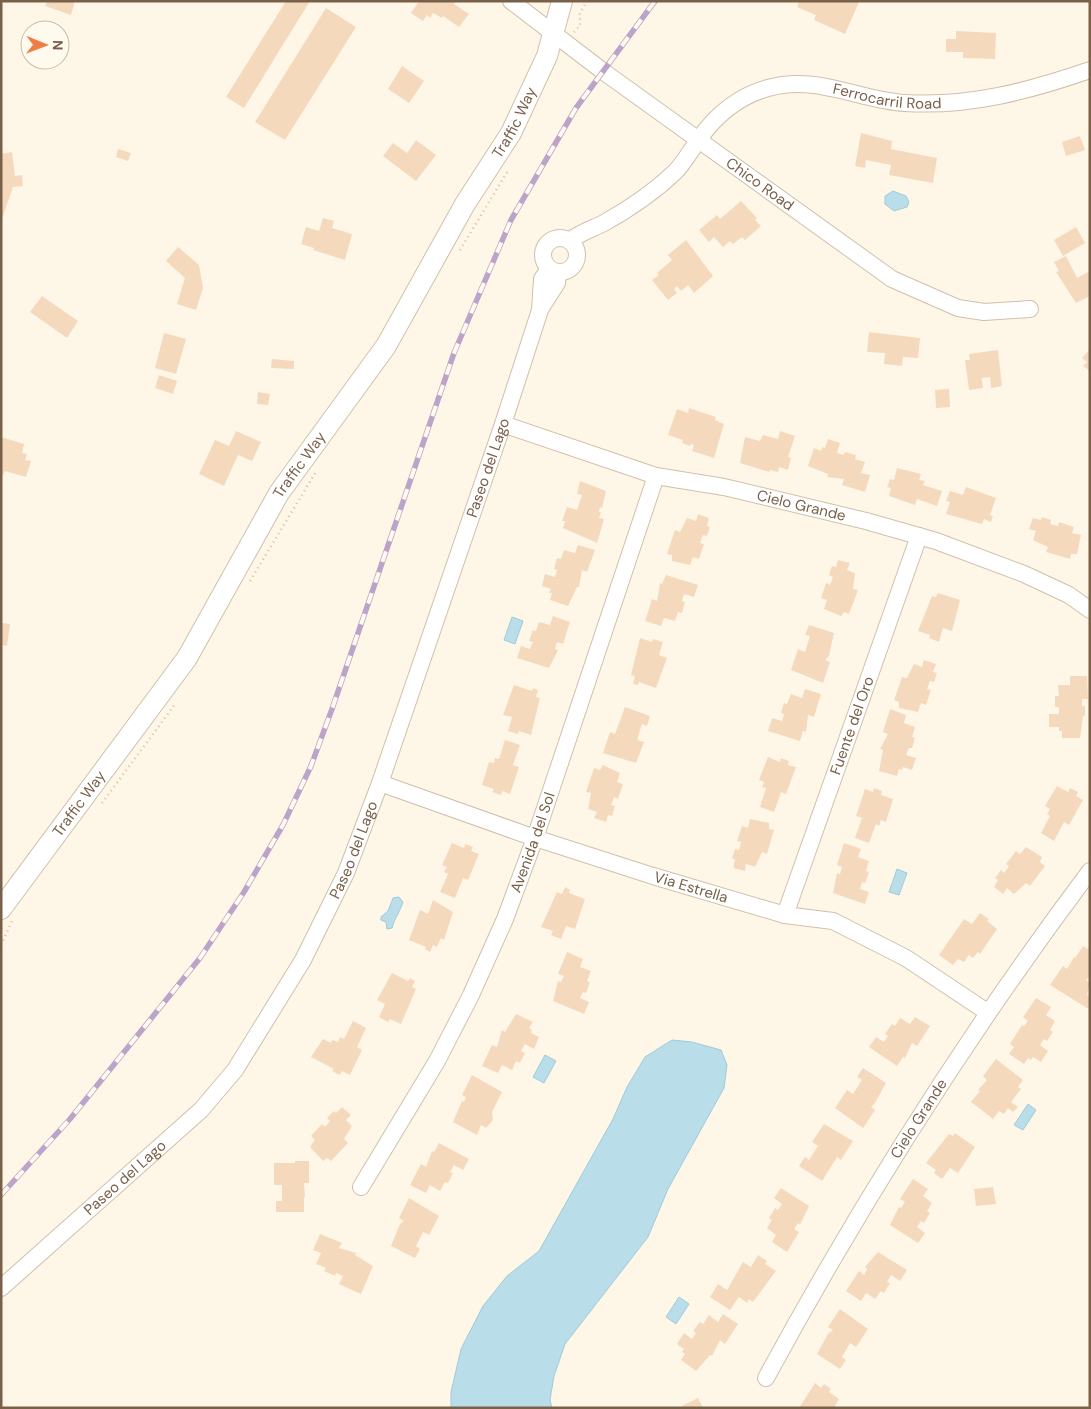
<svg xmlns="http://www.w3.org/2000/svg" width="1091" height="1409" font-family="'DM Sans',sans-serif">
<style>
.water{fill:#b9dde9;stroke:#9fcbdb}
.building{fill:#f5d9bd}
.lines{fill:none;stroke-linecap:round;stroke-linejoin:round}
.minor-casing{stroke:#d0c0ab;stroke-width:18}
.tertiary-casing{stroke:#d0c0ab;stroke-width:22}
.path{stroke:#dabd9f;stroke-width:2.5;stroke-dasharray:1 4;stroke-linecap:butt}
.minor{stroke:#fff;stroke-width:16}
.tertiary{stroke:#fff;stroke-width:20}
.rail-casing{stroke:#bca3c9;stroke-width:5.5}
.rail{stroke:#fffaee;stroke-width:4;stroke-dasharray:11;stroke-linecap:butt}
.labels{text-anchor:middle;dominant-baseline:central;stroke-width:4;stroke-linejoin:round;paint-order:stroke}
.street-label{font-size:15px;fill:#796049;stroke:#fffaee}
</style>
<rect width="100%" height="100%" fill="#fef7e7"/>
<g class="water">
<polygon points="893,191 906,196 909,202 907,207 894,211 885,204 885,196"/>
<polygon points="512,617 523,621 515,644 504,640"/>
<polygon points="897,869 907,873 899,895 889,892"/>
<path d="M399 897 403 902C400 912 395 917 392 928L387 929 386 922 381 920V917L388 911 393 898Z"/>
<polygon points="672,1040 692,1042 721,1050 727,1065 724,1088 668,1189 648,1237 565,1344 554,1376 550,1400 552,1408 451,1408 451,1392 461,1349 483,1306 507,1276 539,1251 613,1119 627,1087 645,1057"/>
<polygon points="545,1055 556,1061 544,1083 533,1077"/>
<polygon points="1028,1104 1036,1110 1023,1130 1014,1125"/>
<polygon points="679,1297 689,1304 676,1324 666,1317"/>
</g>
<g class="building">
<polygon points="47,1 75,1 71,15 45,6"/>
<polygon points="286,1 310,1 244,108 226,97"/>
<polygon points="419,1 456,1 454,4 469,14 459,27 443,16 442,18 433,13 430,18 427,15 423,21 411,13"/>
<polygon points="799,1 856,1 859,2 845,34 814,20 816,15 797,7"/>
<polygon points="326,8 356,27 285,140 255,122"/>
<polygon points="956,31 996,33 995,59 963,58 963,52 946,52 946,39 956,39"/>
<polygon points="402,66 424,81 409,103 388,89"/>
<polygon points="861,133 892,141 891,149 937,158 933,183 889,175 891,165 866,160 865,168 855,166"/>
<polygon points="1080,136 1085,150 1066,156 1062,142"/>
<polygon points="416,140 436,155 416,181 383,156 393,143 407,153"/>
<polygon points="118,149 131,153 128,161 116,157"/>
<polygon points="12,152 15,176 22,175 23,186 13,187 2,219 1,154"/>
<polygon points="741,201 757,218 755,220 761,226 745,240 742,237 733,244 730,241 723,247 714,237 709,242 699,230 717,215 720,219"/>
<polygon points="323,218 334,221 332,228 352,234 345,260 313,250 314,248 301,244 306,227 319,231"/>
<polygon points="1076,227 1085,243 1063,256 1054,240"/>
<polygon points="686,240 713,276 694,293 688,285 681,291 677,286 674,289 677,293 668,300 652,280 659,275 657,273 672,260 668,255"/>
<polygon points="178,247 199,265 203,288 196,310 177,304 185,278 166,261"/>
<polygon points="1066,256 1077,278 1090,271 1090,296 1076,303 1056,272 1059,271 1054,262"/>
<polygon points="42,296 78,321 67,338 30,312"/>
<polygon points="869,332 920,338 918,358 903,357 902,366 884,364 885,353 867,352"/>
<polygon points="164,333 186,339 176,374 155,368"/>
<polygon points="1090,349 1090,371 1083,366 1087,362 1082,358"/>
<polygon points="998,350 1002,386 991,388 990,377 982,378 983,388 969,390 965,360 970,360 969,354"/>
<polygon points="272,359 294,361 294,369 271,368"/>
<polygon points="159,375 177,381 173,394 155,388"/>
<polygon points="949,389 950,407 936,408 935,390"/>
<polygon points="258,392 270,394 268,405 257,404"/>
<polygon points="689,408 716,417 715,420 724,424 714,458 692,451 694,445 691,444 690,446 682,443 683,440 668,435 677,409 688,413"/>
<polygon points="236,431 261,442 252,461 238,455 224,486 199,474 215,440 229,446"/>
<polygon points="780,431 795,436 788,457 791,458 788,470 779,467 778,472 770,470 769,472 740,463 745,437 760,441 763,435 778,439"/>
<polygon points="1,437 24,444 22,453 27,454 25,460 31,461 26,477 5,471 3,475 1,475"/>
<polygon points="828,439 840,443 837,453 844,455 845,452 856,455 855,459 865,462 861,473 870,475 865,492 842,485 844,479 827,477 828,474 808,466 814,448 821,451 822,447 825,448"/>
<polygon points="897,468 921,474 919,480 925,481 923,485 942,491 937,506 917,499 915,505 889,496 891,488 887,487 890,479 894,480"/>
<polygon points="580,481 606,491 602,508 600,507 599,512 601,512 599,518 604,519 597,543 563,528 565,521 562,521 567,507 577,510 582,495 577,494"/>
<polygon points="966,487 996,498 990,515 993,516 991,522 984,519 982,524 946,514 950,502 946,501 950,491 963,495"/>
<polygon points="698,514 709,518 707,526 710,527 707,536 703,535 700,543 704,544 699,559 693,557 690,565 672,561 672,555 667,554 675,530 680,532 687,518 696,521"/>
<polygon points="1042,517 1051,520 1050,524 1058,526 1059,522 1074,527 1072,533 1081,535 1077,554 1071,554 1070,559 1046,552 1048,547 1033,540 1036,531 1029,529 1033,518 1041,520"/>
<polygon points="578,545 595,550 587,572 582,570 579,587 577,587 568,606 550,600 552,593 549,593 551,589 542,586 545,574 555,577 557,570 554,569 557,558 561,559 564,550 575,553"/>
<polygon points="838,560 850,563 847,570 855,573 853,589 858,590 849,614 844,612 841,616 824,609 827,600 821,598 826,583 830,585 833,577 829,575 832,566 836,567"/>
<polygon points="666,575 698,585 694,597 684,594 682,601 685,602 682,613 678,612 675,621 664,618 661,626 645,621 652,599 657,601 660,583 662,584"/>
<polygon points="938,593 960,600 952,631 943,628 939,642 929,638 930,635 918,631 932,596 936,597"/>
<polygon points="553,616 570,622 563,644 557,642 555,649 558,650 549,668 517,658 521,646 530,649 533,642 529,641 533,630 536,631 539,622 550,625"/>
<polygon points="1,623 10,624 7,646 1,645"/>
<polygon points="809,625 834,633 829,656 825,660 830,662 823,683 791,670 798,649 805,652 810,636 805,635"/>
<polygon points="640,638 652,642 653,639 663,642 659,655 667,658 656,688 639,682 638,685 633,684 635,676 631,675"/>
<polygon points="924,660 936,664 933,672 937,673 934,682 930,681 927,689 931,690 926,705 921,703 918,712 899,708 899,702 894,700 902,677 907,678 914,664 922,667"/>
<polygon points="1070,676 1087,676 1088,699 1082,699 1082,706 1085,706 1085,716 1083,716 1080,738 1062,738 1062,731 1059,731 1059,727 1049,727 1049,714 1059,714 1059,707 1055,707 1055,696 1059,696 1058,685 1070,685"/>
<polygon points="514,685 532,691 533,688 538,690 536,697 540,698 531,735 519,731 518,734 508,731 512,717 503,715"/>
<polygon points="805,689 821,694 814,717 808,715 806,732 803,731 800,741 768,731 772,718 782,721 784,714 781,713 784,703 787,704 791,694 802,698"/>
<polygon points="625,707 650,716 647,726 642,724 637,740 644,742 636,763 603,753 610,732 615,734"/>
<polygon points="890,709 906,715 904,723 915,727 912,737 915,738 912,748 909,748 906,755 916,758 912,770 903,767 902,770 899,769 897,776 879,771 883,750 880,749 888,734 883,732"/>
<polygon points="505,740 520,745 513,765 519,767 510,794 502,791 501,795 492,792 494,789 482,785 489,762 494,763 495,758 499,759"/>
<polygon points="768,757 780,762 781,758 789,761 788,765 796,767 786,794 781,792 774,812 760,807 766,788 762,787 764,782 759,780"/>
<polygon points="603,765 620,773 617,782 623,784 618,799 614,797 611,805 615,806 612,816 608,815 606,822 594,818 597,812 588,809 591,793 586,792 594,768 600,770"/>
<polygon points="1057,786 1068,792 1070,788 1078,792 1076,796 1083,800 1069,825 1064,822 1054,841 1041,833 1050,816 1047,814 1050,809 1045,806"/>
<polygon points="874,788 882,791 881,795 893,799 886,822 881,820 879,826 876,824 869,843 855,838 862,818 856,816 865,789 873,792"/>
<polygon points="750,819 769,823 769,829 774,830 767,854 762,852 755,867 746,864 745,871 733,868 735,860 732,858 735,849 739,850 741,842 737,841 742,826 748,828"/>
<polygon points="452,843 464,848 465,844 473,847 471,851 479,854 468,880 463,878 455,898 440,892 448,874 444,872 447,867 442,865"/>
<polygon points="844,843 861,849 858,857 869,861 866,871 869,872 865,883 862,882 860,889 869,892 865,904 833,893 837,873 840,874 842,867 837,865"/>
<polygon points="1026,847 1042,857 1040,862 1045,866 1030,886 1026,883 1014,894 1007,888 1003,894 994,887 998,880 995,878 1001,870 1004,873 1009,866 1006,864 1016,851 1020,854"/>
<polygon points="565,887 570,890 569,893 585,899 575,929 566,926 561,939 551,935 553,931 541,927 557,892 562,894"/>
<polygon points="433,900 453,912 444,940 441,938 437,947 433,945 430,952 425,949 426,947 409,940 420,910 428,914"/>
<polygon points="980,913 989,919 987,921 997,929 980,954 978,952 973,958 969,955 964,962 958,959 953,965 939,955 964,919 972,924"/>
<polygon points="1083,946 1090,950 1090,975 1086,980 1090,983 1087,995 1090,997 1090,1010 1050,985 1063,966 1067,969 1074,957 1075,958"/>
<polygon points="567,952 583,959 580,967 591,971 587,981 590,982 586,993 583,992 580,998 589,1002 584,1014 553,1001 558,981 561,982 564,976 558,974"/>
<polygon points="392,973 408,981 410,978 415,981 412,987 416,989 401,1024 390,1019 388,1022 379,1017 385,1004 377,1000"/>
<polygon points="1036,998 1051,1007 1046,1015 1055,1021 1050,1030 1053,1032 1047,1041 1044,1039 1040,1045 1048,1051 1041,1062 1033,1057 1031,1060 1028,1058 1024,1064 1009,1054 1014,1047 1010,1044 1022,1025 1024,1026 1028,1021 1023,1017"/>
<polygon points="516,1014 533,1022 529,1028 532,1030 531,1033 539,1037 534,1049 525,1044 521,1051 525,1053 520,1063 516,1061 512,1070 502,1065 498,1073 482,1066 492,1045 497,1047 502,1030 505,1032"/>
<polygon points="915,1017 930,1026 917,1046 912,1043 905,1058 903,1057 897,1066 869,1047 876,1037 884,1042 888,1036 885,1034 892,1024 895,1026 900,1018 910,1024"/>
<polygon points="353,1021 366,1028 357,1047 362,1050 350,1075 342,1071 340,1075 332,1071 334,1069 311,1057 323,1039 331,1043 332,1040 338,1042 340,1037 344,1039"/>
<polygon points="996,1059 1023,1080 1018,1087 1021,1089 1011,1102 1018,1107 1013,1112 1008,1108 1004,1114 999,1111 993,1119 971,1102 980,1091 978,1090 987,1080 983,1076"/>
<polygon points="863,1068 886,1083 875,1103 871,1107 875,1110 863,1128 835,1108 847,1090 853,1094 862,1080 857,1077"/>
<polygon points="472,1075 502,1092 492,1112 493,1120 486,1128 481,1125 477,1135 453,1122 462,1101 464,1102 466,1097 462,1095"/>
<polygon points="342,1107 351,1115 346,1120 352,1126 344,1139 348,1143 331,1161 327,1158 323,1161 310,1147 315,1140 311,1136 322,1124 325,1127 330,1121 327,1118 334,1111 336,1113"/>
<polygon points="824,1124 853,1141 841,1160 837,1157 822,1181 799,1166 805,1157 809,1160 818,1146 812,1142"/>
<polygon points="955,1133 975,1147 958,1173 950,1168 942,1179 934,1173 936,1170 926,1163 949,1134 953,1136"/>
<polygon points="439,1143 469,1159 463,1170 454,1165 450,1172 453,1173 448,1183 445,1182 440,1191 430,1185 426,1193 410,1185 421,1164 426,1167 432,1151 434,1152"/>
<polygon points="295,1161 309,1161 309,1183 304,1183 305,1197 304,1197 304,1212 276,1212 276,1201 282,1201 282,1185 274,1185 274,1163 295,1163"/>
<polygon points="913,1179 928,1189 923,1196 932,1203 927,1211 930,1213 924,1223 921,1221 917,1227 925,1233 918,1243 890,1225 899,1207 901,1208 905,1202 900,1199"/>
<polygon points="993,1187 996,1204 976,1206 974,1189"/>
<polygon points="781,1188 809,1206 800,1225 798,1223 794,1229 799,1232 787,1252 772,1242 776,1235 767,1228 772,1220 769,1218 775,1208 778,1210 782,1204 774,1198"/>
<polygon points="409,1198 439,1216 429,1235 423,1232 416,1246 420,1249 415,1258 391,1246 400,1224 404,1221 399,1218"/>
<polygon points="320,1234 342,1243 339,1248 356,1253 355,1255 373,1266 361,1294 339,1284 343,1276 336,1273 335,1276 324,1271 326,1268 316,1264 321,1253 313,1250"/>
<polygon points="878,1252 907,1270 900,1281 891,1275 887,1282 890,1283 884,1293 881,1291 875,1299 866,1293 861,1301 846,1291 859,1271 864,1275 867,1269 865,1267"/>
<polygon points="758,1255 767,1261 765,1264 776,1271 753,1302 749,1299 747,1303 739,1297 730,1310 710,1297 718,1284 727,1290 743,1262 751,1267"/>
<polygon points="840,1309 868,1329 856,1347 850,1343 842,1357 846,1360 840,1369 817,1354 828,1334 833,1330 828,1327"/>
<polygon points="723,1314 738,1324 725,1344 720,1340 712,1356 710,1355 696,1371 681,1360 685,1354 682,1352 684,1349 677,1344 684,1333 692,1339 696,1333 693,1331 700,1322 703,1324 709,1315 718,1322"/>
<polygon points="815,1383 821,1388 824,1384 831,1389 829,1392 839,1399 834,1408 799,1408"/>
<polygon points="698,1398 703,1408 683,1408 682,1406"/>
</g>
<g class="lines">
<g class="minor-casing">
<g id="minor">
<path id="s1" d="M511 1 604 72 892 279 958 308 984 312 1030 309"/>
<circle cx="560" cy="255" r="17"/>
<path id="s2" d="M571 240C581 232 592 229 604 223 629 209 654 192 675 172 684 163 691 150 699 139 716 115 739 96 768 88 816 74 858 100 905 103 970 107 1029 91 1090 70"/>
<polyline points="541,308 557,283 558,273"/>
<path id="s3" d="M503 424 656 476 724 487 866 521 936 541 1024 574 1069 595 1090 610"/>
<path id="s4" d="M380 783 535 838 653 876 785 915 833 921 906 958 987 1012"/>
<path id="s5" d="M785 915 919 536"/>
<path id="s6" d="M361 1187 437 1061 471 995 505 919 535 838 656 476"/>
<path id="s7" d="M1 1288 201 1110 235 1070 303 960 346 873 380 783 503 424 540 310 542 279 549 269"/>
<path id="s8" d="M766 1378C862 1201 969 1032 1090 871"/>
</g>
</g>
<g class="tertiary-casing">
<g id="tertiary">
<path id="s9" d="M1 909 187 658 279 493 386 346 465 204 511 133 547 56 562 1"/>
</g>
</g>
<g class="path">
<polyline points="574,32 580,26 580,13 587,1"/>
<polyline points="460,250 509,169"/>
<polyline points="250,581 317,470"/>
<polyline points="102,803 176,703"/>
<polyline points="1,945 12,921"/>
</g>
<use href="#minor" class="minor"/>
<use href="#tertiary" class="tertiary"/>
<g class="rail-casing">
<polyline id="rail" points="1,1195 70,1119 200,958 244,892 283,825 311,766 332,709 454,353 511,220 576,108 655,1"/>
</g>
<use href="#rail" class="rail"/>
</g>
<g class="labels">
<g class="street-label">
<text stroke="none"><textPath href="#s2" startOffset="374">Ferrocarril Road</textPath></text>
<text stroke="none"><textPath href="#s9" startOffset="941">Traffic Way</textPath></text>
<text stroke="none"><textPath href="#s1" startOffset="309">Chico Road</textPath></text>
<text stroke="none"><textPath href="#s9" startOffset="536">Traffic Way</textPath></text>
<text stroke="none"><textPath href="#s7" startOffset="976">Paseo del Lago</textPath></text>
<text stroke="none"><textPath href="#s3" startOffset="310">Cielo Grande</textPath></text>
<text stroke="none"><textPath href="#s5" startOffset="201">Fuente del Oro</textPath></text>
<text stroke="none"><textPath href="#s9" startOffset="131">Traffic Way</textPath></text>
<text stroke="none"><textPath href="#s6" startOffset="386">Avenida del Sol</textPath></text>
<text stroke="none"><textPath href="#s7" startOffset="571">Paseo del Lago</textPath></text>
<text stroke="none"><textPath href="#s4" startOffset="328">Via Estrella</textPath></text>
<text stroke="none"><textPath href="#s8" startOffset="301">Cielo Grande</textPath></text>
<text stroke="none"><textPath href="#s7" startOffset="166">Paseo del Lago</textPath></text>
</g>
</g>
<rect width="1091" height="1409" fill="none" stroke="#796049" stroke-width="5"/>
<g transform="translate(45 45) rotate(91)"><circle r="24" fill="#fffaee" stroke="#c9bcac"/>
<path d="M0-4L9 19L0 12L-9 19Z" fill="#ee7e45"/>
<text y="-8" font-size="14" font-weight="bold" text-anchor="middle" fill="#796049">N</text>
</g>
</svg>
